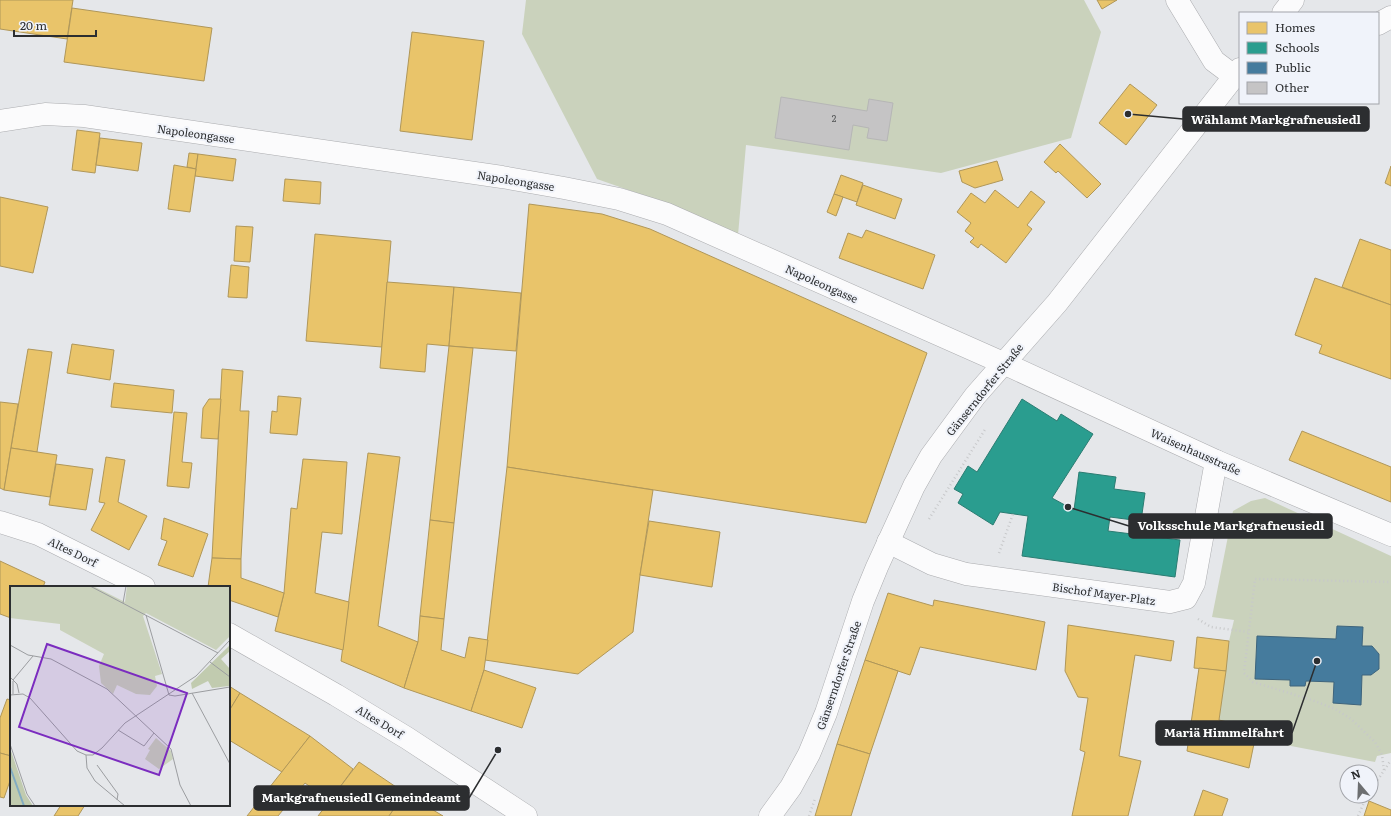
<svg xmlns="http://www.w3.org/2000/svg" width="1391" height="816" font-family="Literata,serif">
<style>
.green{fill:#cad2bc}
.homes{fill:#e9c46a;stroke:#b09759}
.schools{fill:#2a9d8f;stroke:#2b7c72}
.public{fill:#457b9d;stroke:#3e647c}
.building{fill:#c5c4c5;stroke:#b6b6b6}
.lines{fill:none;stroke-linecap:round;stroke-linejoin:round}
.street-casing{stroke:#abacaf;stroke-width:23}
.secondary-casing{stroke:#abacaf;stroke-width:23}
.path{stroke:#c7c8ca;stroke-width:2.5;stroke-dasharray:1 3;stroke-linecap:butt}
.street{stroke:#fbfbfc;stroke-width:22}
.secondary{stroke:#fbfbfc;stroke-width:22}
.labels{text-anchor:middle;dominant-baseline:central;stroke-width:4;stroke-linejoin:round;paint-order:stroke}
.number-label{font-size:9px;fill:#525455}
.street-label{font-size:11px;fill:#2c2e30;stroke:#f0f3fa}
.inset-river{fill:none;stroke:#82acc2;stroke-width:2}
.inset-road{fill:none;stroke:#9b9da0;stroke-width:1}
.view{fill:#7b2cbf;fill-opacity:0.15;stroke:#7b2cbf;stroke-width:2}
.inset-edge{fill:none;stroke:#2c2e30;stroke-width:2}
.leader{fill:none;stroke:#2c2e30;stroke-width:1.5}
.callout-dot{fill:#2c2e30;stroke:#f0f3fa;stroke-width:1.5}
.callout{fill:#2c2e30;stroke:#2c2e30;stroke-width:1.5}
.callout-label{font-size:12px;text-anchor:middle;font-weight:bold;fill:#fff}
</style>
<rect width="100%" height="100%" fill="#e5e7ea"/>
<g class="green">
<polygon points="526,0 1084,0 1101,32 1071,138 941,173 746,145 738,235 671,205 597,179 522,34"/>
<polygon points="1265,498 1391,556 1391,753 1377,756 1375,762 1255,739 1257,729 1219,720 1229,641 1234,620 1212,617 1233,511 1251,501"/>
</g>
<g class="homes">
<polygon points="0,0 73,0 67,39 0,29"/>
<polygon points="1097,0 1117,0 1102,9"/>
<polygon points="72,8 212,28 204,81 64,62"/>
<polygon points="412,32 484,41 472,140 400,131"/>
<polygon points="1130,84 1157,105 1126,145 1099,123"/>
<polygon points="77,130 100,133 95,173 72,170"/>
<polygon points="100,138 142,143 138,171 96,165"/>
<polygon points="1060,144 1101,184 1087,198 1058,171 1056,173 1044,162"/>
<polygon points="189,153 198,154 196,169 187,167"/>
<polygon points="198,154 236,159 233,181 195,176"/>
<polygon points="997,161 1003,180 975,188 962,182 959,171"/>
<polygon points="174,165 196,169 190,212 168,209"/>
<polygon points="1391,166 1391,186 1385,183"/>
<polygon points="841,175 863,183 857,202 834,194"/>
<polygon points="285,179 321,182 320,204 283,201"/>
<polygon points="863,185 902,199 895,219 856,205"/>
<polygon points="995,190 1018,208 1031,191 1045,202 1027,225 1032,229 1006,263 981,244 978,248 970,242 974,238 965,231 971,223 957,212 971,193 985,203"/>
<polygon points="834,194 843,197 836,216 827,212"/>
<polygon points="0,197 48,207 33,273 0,266"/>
<polygon points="529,204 602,214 650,229 927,353 866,523 507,467"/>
<polygon points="236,226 253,227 250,262 234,261"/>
<polygon points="866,230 935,255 923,289 839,258 848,233 862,238"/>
<polygon points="315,234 391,241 382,347 306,341"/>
<polygon points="1360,239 1391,250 1391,305 1342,287"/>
<polygon points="231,265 249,267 247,298 228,297"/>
<polygon points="1315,278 1391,305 1391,379 1319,353 1322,345 1295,335"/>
<polygon points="387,282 454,287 449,346 427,344 425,372 380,368"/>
<polygon points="454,287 521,293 516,351 449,346"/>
<polygon points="72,344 114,350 110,380 67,373"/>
<polygon points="449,346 473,348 454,523 430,520"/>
<polygon points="28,349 52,352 37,452 11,448"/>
<polygon points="222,369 243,371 240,411 249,411 241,559 212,558"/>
<polygon points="114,383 174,390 172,413 111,407"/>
<polygon points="278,396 301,398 297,435 270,433 272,411 277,412"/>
<polygon points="209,399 221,399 218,439 201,438 203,408"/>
<polygon points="0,402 18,404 4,490 0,488"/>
<polygon points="174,412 187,413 182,462 192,463 189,488 167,486"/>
<polygon points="1302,431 1391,467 1391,502 1289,460"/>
<polygon points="11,448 57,455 50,497 4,490"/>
<polygon points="368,453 400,457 378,626 418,642 404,688 341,661"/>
<polygon points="106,457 125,460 118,502 147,516 129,550 91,530 105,503 99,502"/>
<polygon points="303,459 347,462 342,534 322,532 315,593 349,602 343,650 275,631 284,593 291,508 297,509"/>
<polygon points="56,464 93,469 86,510 49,505"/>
<polygon points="507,467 653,490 640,575 633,632 578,674 485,660"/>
<polygon points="164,518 208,534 193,577 158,565 167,541 161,539"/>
<polygon points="430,520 454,523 444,619 420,616"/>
<polygon points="649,521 720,532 712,587 640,575"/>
<polygon points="212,558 241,559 241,578 284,593 278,617 229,600 229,587 208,587"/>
<polygon points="0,561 45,582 43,587 11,587 11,618 0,614"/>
<polygon points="888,593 933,606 934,600 1045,622 1036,670 920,647 910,675 865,660"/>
<polygon points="420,616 444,619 441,650 465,658 469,637 488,640 484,670 471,711 404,688 418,642"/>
<polygon points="1068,625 1174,641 1171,661 1135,655 1119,756 1141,761 1128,816 1072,816 1085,752 1080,750 1088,698 1078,697 1065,671"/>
<polygon points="1197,637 1229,641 1226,671 1194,668"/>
<polygon points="865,660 898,671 870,754 837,744"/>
<polygon points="1199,668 1226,671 1219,720 1257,729 1249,768 1187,751"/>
<polygon points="484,670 536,688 522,728 471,711"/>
<polygon points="229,686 240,693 229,711"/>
<polygon points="240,693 310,736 282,772 229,740 229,711"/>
<polygon points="7,699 11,700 11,756 0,753 0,718"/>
<polygon points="310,736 353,769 330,801 305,783 278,816 247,816"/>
<polygon points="837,744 870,754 851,816 815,816"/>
<polygon points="0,753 11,756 11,778 4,798 0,797"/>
<polygon points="359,762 405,793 389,816 318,816"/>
<polygon points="1203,790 1228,799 1222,816 1194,816"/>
<polygon points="405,793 443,816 389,816"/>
<polygon points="1369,801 1391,810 1391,816 1364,816"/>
<polygon points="61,805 85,805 78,816 54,816"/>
</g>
<polygon class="schools" points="1022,399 1057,421 1061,414 1093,434 1052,498 1074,510 1079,472 1116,477 1114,489 1145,493 1141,521 1110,517 1108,531 1180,540 1175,577 1022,556 1028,516 1000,512 993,525 958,503 963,494 954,489 968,466 977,472"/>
<polygon class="public" points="1337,626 1363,627 1362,646 1372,646 1379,654 1379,669 1371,675 1362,675 1361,705 1333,703 1334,682 1306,681 1305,686 1290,686 1290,680 1255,679 1257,636 1336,639"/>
<polygon class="building" points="781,97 867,111 869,99 893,103 887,141 867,138 869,128 853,125 849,150 775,138"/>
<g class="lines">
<g class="street-casing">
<g id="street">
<polyline points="1177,0 1214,61 1234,76 1240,77"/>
<polyline points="1378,24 1391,17"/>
<polyline points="0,121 45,114 84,116 502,177 564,188 619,199 667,214 1003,363 1216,461 1391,535"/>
<polyline points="888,542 932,564 966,574 1170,602 1186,598 1194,583 1216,461"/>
</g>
</g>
<g class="secondary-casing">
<g id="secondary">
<polyline points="1283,13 1293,0"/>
<polyline points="0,522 38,534 144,587"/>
<polyline points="229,634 336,695 407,738 526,816"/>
<polyline points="770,816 791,787 809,754 826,713 863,601 877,567 914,486 931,456 975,396 1057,303 1240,69"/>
</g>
</g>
<g class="path">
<polyline points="929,519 986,428"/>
<polyline points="999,553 1013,514"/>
<polyline points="1198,619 1211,627 1248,632"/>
<polyline points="1384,770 1382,755 1375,742 1351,719 1335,709 1312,700 1253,682 1244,673 1255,579 1391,582"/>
<polyline points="1371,790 1391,760"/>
<polyline points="809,816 815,799"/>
<polyline points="1358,816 1367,796"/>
</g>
<use href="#street" class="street"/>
<use href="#secondary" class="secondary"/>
</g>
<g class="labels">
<g class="number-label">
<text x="834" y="118">2</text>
</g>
<g class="street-label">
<text transform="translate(196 133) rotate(8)">Napoleongasse</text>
<text transform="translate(516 180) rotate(9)">Napoleongasse</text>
<text transform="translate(822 283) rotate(24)">Napoleongasse</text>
<text transform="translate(984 389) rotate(-51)">Gänserndorfer Straße</text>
<text transform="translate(1196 451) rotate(24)">Waisenhausstraße</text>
<text transform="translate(73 551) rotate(26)">Altes Dorf</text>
<text transform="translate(1104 593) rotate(8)">Bischof Mayer-Platz</text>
<text transform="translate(838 675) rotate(-71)">Gänserndorfer Straße</text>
<text transform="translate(380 721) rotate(31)">Altes Dorf</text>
</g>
</g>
<g transform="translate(10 586)">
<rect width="220" height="220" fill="#e5e7ea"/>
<path d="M0 0H83L115 16 117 0H220V50L206 64 136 27 133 30 152 88 145 90 147 100 140 109 126 108 107 99 103 108 91 97 89 80 94 68 50 44V38L0 32ZM146 152 161 165 163 173 149 183 135 173 140 164 138 163Z" fill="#cad2bc"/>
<path d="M220 59V65L211 73 220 83 219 100 202 102 198 95 182 103 181 97ZM0 162 16 209 23 220H0Z" fill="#c1cbaf"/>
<path class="inset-river" d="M0 181 14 220"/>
<path class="inset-road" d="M80 0 208 67M113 17 116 0M136 29 159 109 165 110 220 101M0 59 18 69 41 73 97 103 161 163 170 199 181 220M200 76 220 91M0 91 7 98 9 107M3 94 23 70M3 95V108M182 107 220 178M0 109 13 108 20 112 67 165 76 169H83L92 162 115 137 186 90 220 54M108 144 134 160 144 147M0 158 17 208 25 220M76 169 77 182 85 195 115 220M87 179 108 208 107 214"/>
<path class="view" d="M37 58 177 107 149 189 9 141Z"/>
<rect width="220" height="220" class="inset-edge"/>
</g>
<path class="leader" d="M1128 114L1183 119M1068 507L1129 526M1317 661L1292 733M498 750L469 798"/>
<g class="callout-dot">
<circle cx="1128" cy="114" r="4"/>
<circle cx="1068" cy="507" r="4"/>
<circle cx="1317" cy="661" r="4"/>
<circle cx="498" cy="750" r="4"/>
</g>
<g class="callout">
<rect x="1183" y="107" width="186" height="24" rx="4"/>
<rect x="1129" y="514" width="203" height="24" rx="4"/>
<rect x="1156" y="721" width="136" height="24" rx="4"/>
<rect x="254" y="786" width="215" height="24" rx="4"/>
</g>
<g class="callout-label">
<text x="1276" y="124">Wählamt Markgrafneusiedl</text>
<text x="1231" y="530">Volksschule Markgrafneusiedl</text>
<text x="1224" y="737">Mariä Himmelfahrt</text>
<text x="361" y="802">Markgrafneusiedl Gemeindeamt</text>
</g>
<rect x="1239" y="12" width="140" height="92" fill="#f0f3fa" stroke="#a2a4a9"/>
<rect x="1247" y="22" width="20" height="12" fill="#e9c46a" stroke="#a2a4a9"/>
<text x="1275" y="32" font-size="12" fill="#2c2e30">Homes</text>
<rect x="1247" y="42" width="20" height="12" fill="#2a9d8f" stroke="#a2a4a9"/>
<text x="1275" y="52" font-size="12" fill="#2c2e30">Schools</text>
<rect x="1247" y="62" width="20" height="12" fill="#457b9d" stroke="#a2a4a9"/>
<text x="1275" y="72" font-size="12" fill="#2c2e30">Public</text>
<rect x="1247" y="82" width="20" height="12" fill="#c5c4c5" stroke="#a2a4a9"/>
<text x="1275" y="92" font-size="12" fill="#2c2e30">Other</text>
<g transform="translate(1359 784) rotate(341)"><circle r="19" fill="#f0f3fa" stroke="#a2a4a9"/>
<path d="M0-3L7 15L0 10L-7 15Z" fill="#6d6f71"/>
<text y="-6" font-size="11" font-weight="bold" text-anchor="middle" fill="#2c2e30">N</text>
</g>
<path d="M14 30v6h82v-6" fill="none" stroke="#2c2e30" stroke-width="2"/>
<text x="20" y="30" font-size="12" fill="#2c2e30" stroke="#f0f3fa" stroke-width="3" paint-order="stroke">20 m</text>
</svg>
